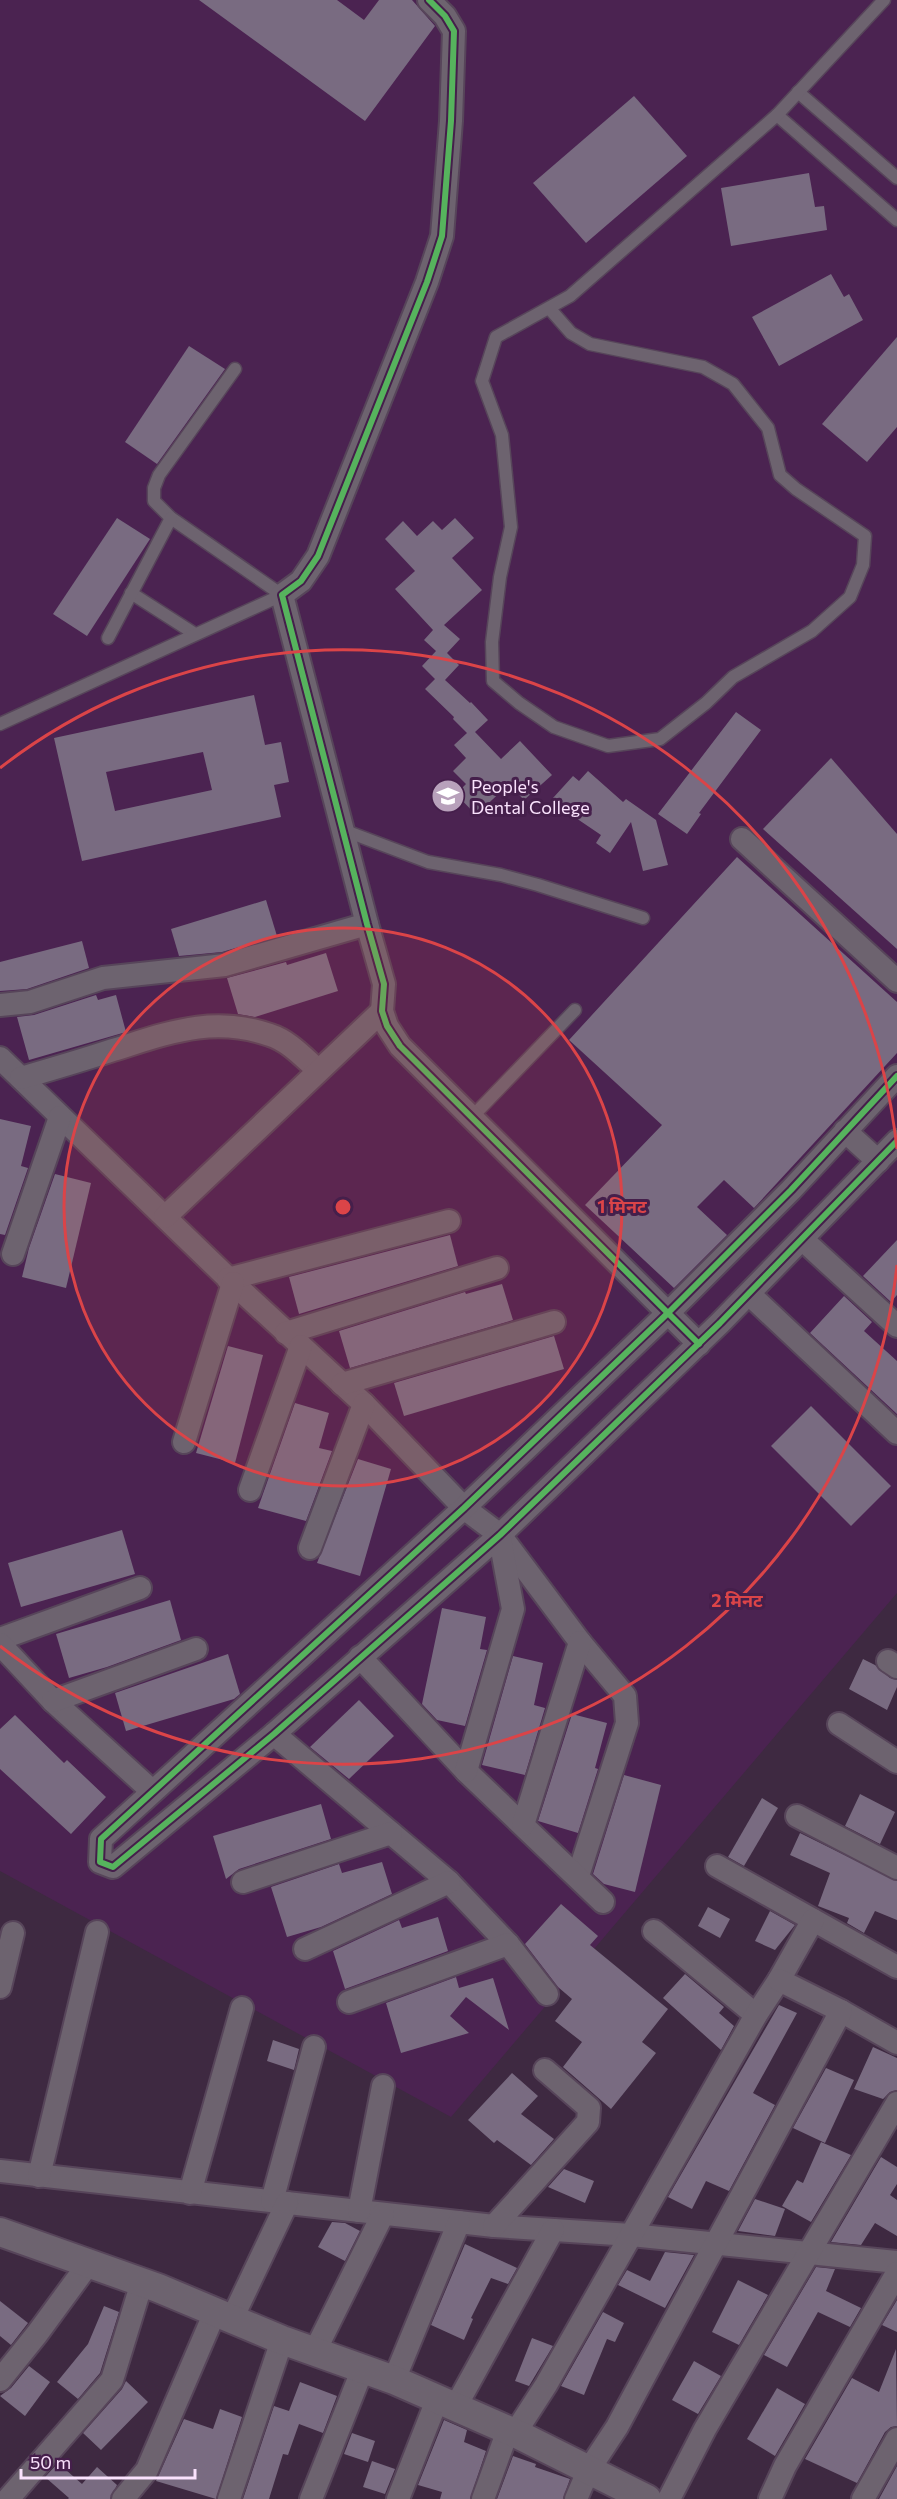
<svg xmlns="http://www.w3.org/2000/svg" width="897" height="2499" font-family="Commissioner,'Noto Sans Devanagari',sans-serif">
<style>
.built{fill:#4b2351}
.building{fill:#796b81;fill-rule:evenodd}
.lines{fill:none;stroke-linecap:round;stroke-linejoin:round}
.service-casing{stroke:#57455a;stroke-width:15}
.minor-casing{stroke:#57455a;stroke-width:26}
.tertiary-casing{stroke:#57455a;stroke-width:32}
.service{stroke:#6d636f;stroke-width:12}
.minor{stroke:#6d636f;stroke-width:22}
.tertiary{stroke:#6d636f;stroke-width:28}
.cycleway-casing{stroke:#451f4b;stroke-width:10}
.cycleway{stroke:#56b35d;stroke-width:6}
.ring{fill:none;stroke:#db4448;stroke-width:3}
.labels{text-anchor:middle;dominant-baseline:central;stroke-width:6;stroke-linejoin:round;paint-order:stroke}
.poi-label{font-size:18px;fill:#fae2fd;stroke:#451f4b;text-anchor:start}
.centre{fill:#db4448;stroke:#451f4b;stroke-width:3}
.ring-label{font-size:18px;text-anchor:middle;font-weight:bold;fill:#db4448;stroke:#451f4b;stroke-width:6;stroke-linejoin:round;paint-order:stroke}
</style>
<rect width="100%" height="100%" fill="#3e2941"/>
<polygon class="built" points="0,0 897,0 897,1593 451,2117 0,1871"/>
<g class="building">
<polygon points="199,0 337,0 364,20 379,0 412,0 435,26 365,121"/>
<polygon points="634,96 687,156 586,243 533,183"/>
<polygon points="809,173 815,207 824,206 827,230 731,246 721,188"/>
<polygon points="831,274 844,297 849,294 863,320 779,366 752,317"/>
<polygon points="897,337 897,427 867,462 822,424"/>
<polygon points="189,346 225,369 157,464 125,442"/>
<polygon points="117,518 150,539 87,636 53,614"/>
<polygon points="455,518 474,538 452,558 482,590 444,625 460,639 447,653 459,665 445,680 470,703 471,702 488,720 475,732 501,759 520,741 552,775 524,800 509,784 476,815 456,794 466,784 453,771 466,758 454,745 467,733 453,719 454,717 425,689 435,679 422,666 436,651 424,640 433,630 395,589 415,571 385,539 403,521 417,536 433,521 442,530"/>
<path d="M254 695 265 745 281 742 289 782 274 785 281 817 82 861 54 738ZM203 752 212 790 115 811 106 772Z"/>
<polygon points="736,712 761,730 699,813 701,814 687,834 658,814"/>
<polygon points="831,758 897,834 897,949 763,829"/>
<polygon points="588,771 623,802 626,799 656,820 668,865 643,871 631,822 610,853 596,843 601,835 570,814 553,798 573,776 579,781"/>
<polygon points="737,857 897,1002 897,1053 754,1208 724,1180 697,1207 727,1235 674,1288 585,1205 662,1125 569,1040"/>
<polygon points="266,900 277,936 222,952 179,956 171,929"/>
<polygon points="82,941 89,968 27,989 0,991 0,962"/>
<polygon points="326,953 338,991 255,1017 238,1014 227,978 286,962 287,965"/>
<polygon points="96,995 98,1000 116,995 126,1032 29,1060 17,1017 34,1015"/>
<polygon points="0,1119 31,1126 21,1166 28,1168 5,1235 0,1234"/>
<polygon points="55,1174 91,1183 66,1288 22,1277 29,1248"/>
<polygon points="450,1235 458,1266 299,1314 289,1277"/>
<polygon points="897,1240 897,1295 891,1302 863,1276"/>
<polygon points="502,1284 513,1320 350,1368 339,1331 465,1292 466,1294"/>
<polygon points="844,1296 872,1322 864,1331 897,1361 897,1414 810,1333"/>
<polygon points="554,1336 564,1369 404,1416 394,1383"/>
<polygon points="228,1346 263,1355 235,1463 196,1453"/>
<polygon points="295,1403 329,1413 319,1448 332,1451 306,1521 258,1508"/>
<polygon points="811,1406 891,1486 851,1526 771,1446"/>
<polygon points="358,1459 391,1469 360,1576 317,1563"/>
<polygon points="122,1530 135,1574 21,1607 8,1563"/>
<polygon points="170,1600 181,1640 107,1667 69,1678 56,1634"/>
<polygon points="442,1608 486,1617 480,1649 487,1650 465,1726 437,1720 422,1704"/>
<polygon points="228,1654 240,1694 234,1699 126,1731 115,1693"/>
<polygon points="513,1656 543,1663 534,1705 545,1708 525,1775 482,1765"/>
<polygon points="863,1659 875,1665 890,1678 897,1680 897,1687 887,1710 849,1689"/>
<polygon points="359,1700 394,1736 349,1779 310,1747"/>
<polygon points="572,1714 607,1723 595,1768 598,1769 578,1833 538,1821"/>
<polygon points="15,1715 64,1763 67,1760 106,1797 71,1834 0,1769 0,1729"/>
<polygon points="624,1775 661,1785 635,1892 604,1884 593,1874"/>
<polygon points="860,1794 895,1812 880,1844 845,1826"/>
<polygon points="762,1798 778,1808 744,1866 728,1857"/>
<polygon points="321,1804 331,1839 239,1869 226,1879 213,1836"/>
<polygon points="800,1833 897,1881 897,1920 875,1911 864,1933 847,1923 849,1918 818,1906 830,1873 790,1855"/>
<polygon points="382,1862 392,1894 321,1927 287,1937 271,1887 339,1864 342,1873"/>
<polygon points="561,1904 598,1936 590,1945 668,2009 642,2042 656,2053 611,2109 563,2067 582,2042 555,2021 572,1999 558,1987 525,1944"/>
<polygon points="708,1907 730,1919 720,1938 698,1926"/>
<polygon points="770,1911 795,1925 775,1950 755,1941"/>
<polygon points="438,1917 448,1951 345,1989 333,1951 399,1920 402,1928"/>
<polygon points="685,1974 724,2007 719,2013 734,2026 721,2050 663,1998"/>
<polygon points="456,1977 459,1988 493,1978 509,2030 466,1997 450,2016 469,2033 401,2053 386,2003"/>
<polygon points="779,2005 797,2013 753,2093 775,2105 729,2191 706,2181 692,2209 668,2197"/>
<polygon points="273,2040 299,2049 294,2070 267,2061"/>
<polygon points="873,2047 897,2058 897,2090 890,2092 883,2099 854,2089"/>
<polygon points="826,2068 854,2080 825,2143 793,2128"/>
<polygon points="512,2073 538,2096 521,2114 554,2139 531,2165 497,2140 494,2143 468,2120"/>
<polygon points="821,2142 851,2155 811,2222 782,2206 797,2180 803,2183"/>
<polygon points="881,2157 897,2167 897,2184 890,2195 897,2200 897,2236 875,2223 861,2245 831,2242"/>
<polygon points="564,2169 594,2181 585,2203 548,2187"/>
<polygon points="755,2199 785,2209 775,2236 738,2231"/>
<polygon points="332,2222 345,2223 360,2231 345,2261 318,2247"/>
<polygon points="465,2244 517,2268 508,2284 491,2278 471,2318 473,2319 464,2340 431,2325"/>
<polygon points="665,2252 694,2255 665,2308 618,2285 627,2270 650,2281"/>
<polygon points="816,2267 835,2269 826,2291 861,2308 850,2327 818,2312 787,2367 764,2355"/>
<polygon points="738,2280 768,2295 739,2345 712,2332"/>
<polygon points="897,2300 897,2332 882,2325"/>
<polygon points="0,2301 28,2323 11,2345 0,2336"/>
<polygon points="104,2306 119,2312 100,2373 78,2399 57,2382 88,2344"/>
<polygon points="603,2312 624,2323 615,2342 607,2339 584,2395 561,2386"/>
<polygon points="532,2338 553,2346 529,2386 515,2381"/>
<polygon points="896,2349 897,2426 891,2427 885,2432 857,2483 805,2459 852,2378 879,2392"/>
<polygon points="694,2361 721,2376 698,2414 672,2400"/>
<polygon points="29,2366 50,2382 25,2416 0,2396 11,2388"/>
<polygon points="126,2381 148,2402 101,2450 83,2433 122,2389"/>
<polygon points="300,2382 337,2396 323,2433 299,2424 288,2455 283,2454 269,2499 243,2499 274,2406 289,2411"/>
<polygon points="777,2388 805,2404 775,2456 747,2439"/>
<polygon points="220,2409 242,2417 216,2499 156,2481 184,2419 213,2429"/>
<polygon points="444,2420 467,2430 464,2442 486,2451 470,2499 440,2499 442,2492 418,2485"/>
<polygon points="352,2433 375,2441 368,2462 344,2454"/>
<polygon points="513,2456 536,2464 535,2467 570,2479 563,2499 497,2499"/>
<polygon points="372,2461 395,2469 385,2494 363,2487"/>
<polygon points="58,2463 82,2484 97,2467 117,2485 110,2499 68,2499 69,2498 45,2477"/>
<polygon points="897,2466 897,2499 879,2499"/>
</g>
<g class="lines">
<g class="service-casing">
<g id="service">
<polyline points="798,92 897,178"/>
<polyline points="777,115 897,220"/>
<polyline points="549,308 571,333 590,344 703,367 733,384 768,428 780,475 796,489 865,536 863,565 850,597 812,631 733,677 706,703 660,739 608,746 554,727 519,703 493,681 492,642 500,577 511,527 502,435 482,381 496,337 570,296 777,115 884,0"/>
<polyline points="235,369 159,475 154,488 154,501 171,518 282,595"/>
<polyline points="131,593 195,634"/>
<polyline points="108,638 171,518"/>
<polyline points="0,724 282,595"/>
<polyline points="343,830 428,862 501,875 538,885 643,918"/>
<polyline points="472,1117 575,1010"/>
</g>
</g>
<g class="minor-casing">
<g id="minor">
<polyline points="429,0 445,16 454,31 451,121 442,236 427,282 318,556 301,581 282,595 367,924 384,984 382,1011 387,1026 400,1046 699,1344"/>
<polyline points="742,839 897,981"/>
<polyline points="0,1005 30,1002 103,978 225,965 367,924"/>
<polyline points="0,1058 233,1283 364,1404 464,1508 500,1535 580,1642 625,1696 627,1723 578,1876"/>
<polyline points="897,1076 791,1190 668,1313 464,1508 101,1839 100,1862 113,1867 274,1734 500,1535 720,1323 897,1141"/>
<path d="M21 1078C52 1069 83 1060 113 1050 168 1033 213 1015 270 1035 289 1041 303 1057 318 1070"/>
<polyline points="845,1131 878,1161"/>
<polyline points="165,1217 382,1011"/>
<polyline points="803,1240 897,1326"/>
<polyline points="13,1254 60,1117"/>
<polyline points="228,1279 449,1221"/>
<polyline points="749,1294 897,1433"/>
<polyline points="286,1333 497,1268"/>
<polyline points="342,1384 554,1322"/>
<polyline points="184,1442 233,1283"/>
<polyline points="250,1490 301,1346"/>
<polyline points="310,1548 364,1404"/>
<polyline points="0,1639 140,1588"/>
<polyline points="0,1644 53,1701 152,1791"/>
<polyline points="360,1657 466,1771 603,1902"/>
<polyline points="888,1661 897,1667"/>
<polyline points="53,1701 196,1649"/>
<polyline points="839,1724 897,1762"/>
<polyline points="274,1734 449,1882 508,1944 547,1994"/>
<polyline points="466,1771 513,1609 500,1539"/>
<polyline points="797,1816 897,1868"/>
<polyline points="523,1825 580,1642"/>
<polyline points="717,1866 897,1967"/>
<polyline points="243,1882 391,1833"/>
<polyline points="654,1931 756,2015"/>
<polyline points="305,1949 449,1882"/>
<polyline points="0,1987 13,1933"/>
<polyline points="349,2002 508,1944"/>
<polyline points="841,2011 897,2043"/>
<polyline points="0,2171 494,2226 631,2235 897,2262"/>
<polyline points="39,2176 97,1932"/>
<polyline points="190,2193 242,2008"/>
<polyline points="272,2201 314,2047"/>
<polyline points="359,2211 383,2086"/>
<polyline points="494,2226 588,2122 589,2108 545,2070"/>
<polyline points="232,2319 287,2203"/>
<polyline points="315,2351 383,2214"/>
<polyline points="0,2380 37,2334 89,2263"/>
<polyline points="394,2380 459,2222"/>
<polyline points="456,2406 553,2230"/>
<polyline points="515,2433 546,2385 756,2015 779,1980 813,1920"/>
<polyline points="8,2499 112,2380 142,2282"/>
<polyline points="123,2499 147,2470 215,2312"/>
<polyline points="229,2499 282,2340"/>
<polyline points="311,2499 363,2368"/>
<polyline points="398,2499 437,2400"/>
<polyline points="483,2499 508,2430"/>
<polyline points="576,2499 588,2471 617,2427 841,2011 779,1980"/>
<polyline points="669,2499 705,2429 897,2103"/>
<polyline points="770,2499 785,2466 897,2273"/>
<polyline points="863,2499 897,2439"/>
</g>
</g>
<g class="tertiary-casing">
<polyline id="tertiary" points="0,2232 158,2288 282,2340 394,2380 519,2435 647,2499"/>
</g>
<use href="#service" class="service"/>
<use href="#minor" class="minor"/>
<use href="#tertiary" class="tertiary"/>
<g class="cycleway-casing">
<g id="cycleway">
<polyline points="429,0 445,16 454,31 451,121 442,236 427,282 318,556 301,581 282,595 367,924 384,984 382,1011 387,1026 400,1046 699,1344"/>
<polyline points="897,1076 791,1190 668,1313 464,1508 101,1839 100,1862 113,1867 274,1734 500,1535 720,1323 897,1141"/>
</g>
</g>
<use href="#cycleway" class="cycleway"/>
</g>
<circle cx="343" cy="1207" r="279" fill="#db4448" fill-opacity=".12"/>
<g class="ring">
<circle cx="343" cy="1207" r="279"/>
<path d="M897 1265A557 557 0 0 1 0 1646M0 768A557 557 0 0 1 897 1149"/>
</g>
<defs>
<g id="university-disc" transform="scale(1.725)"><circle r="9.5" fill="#b8a1bb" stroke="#451f4b"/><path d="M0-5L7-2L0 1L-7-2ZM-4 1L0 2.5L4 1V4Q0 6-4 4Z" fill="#fff"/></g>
</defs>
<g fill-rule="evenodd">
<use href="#university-disc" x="448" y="796"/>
</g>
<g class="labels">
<g class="poi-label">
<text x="471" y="786">People's<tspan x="471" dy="21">Dental College</tspan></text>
</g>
</g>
<circle cx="343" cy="1207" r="9" class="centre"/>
<g class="ring-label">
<text x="622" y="1213">1 मिनट</text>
<text x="737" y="1607">2 मिनट</text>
</g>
<path d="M21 2469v9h174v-9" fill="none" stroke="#fae2fd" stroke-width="3"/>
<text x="30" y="2469" font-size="18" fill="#fae2fd" stroke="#451f4b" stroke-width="4.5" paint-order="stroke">50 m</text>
</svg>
